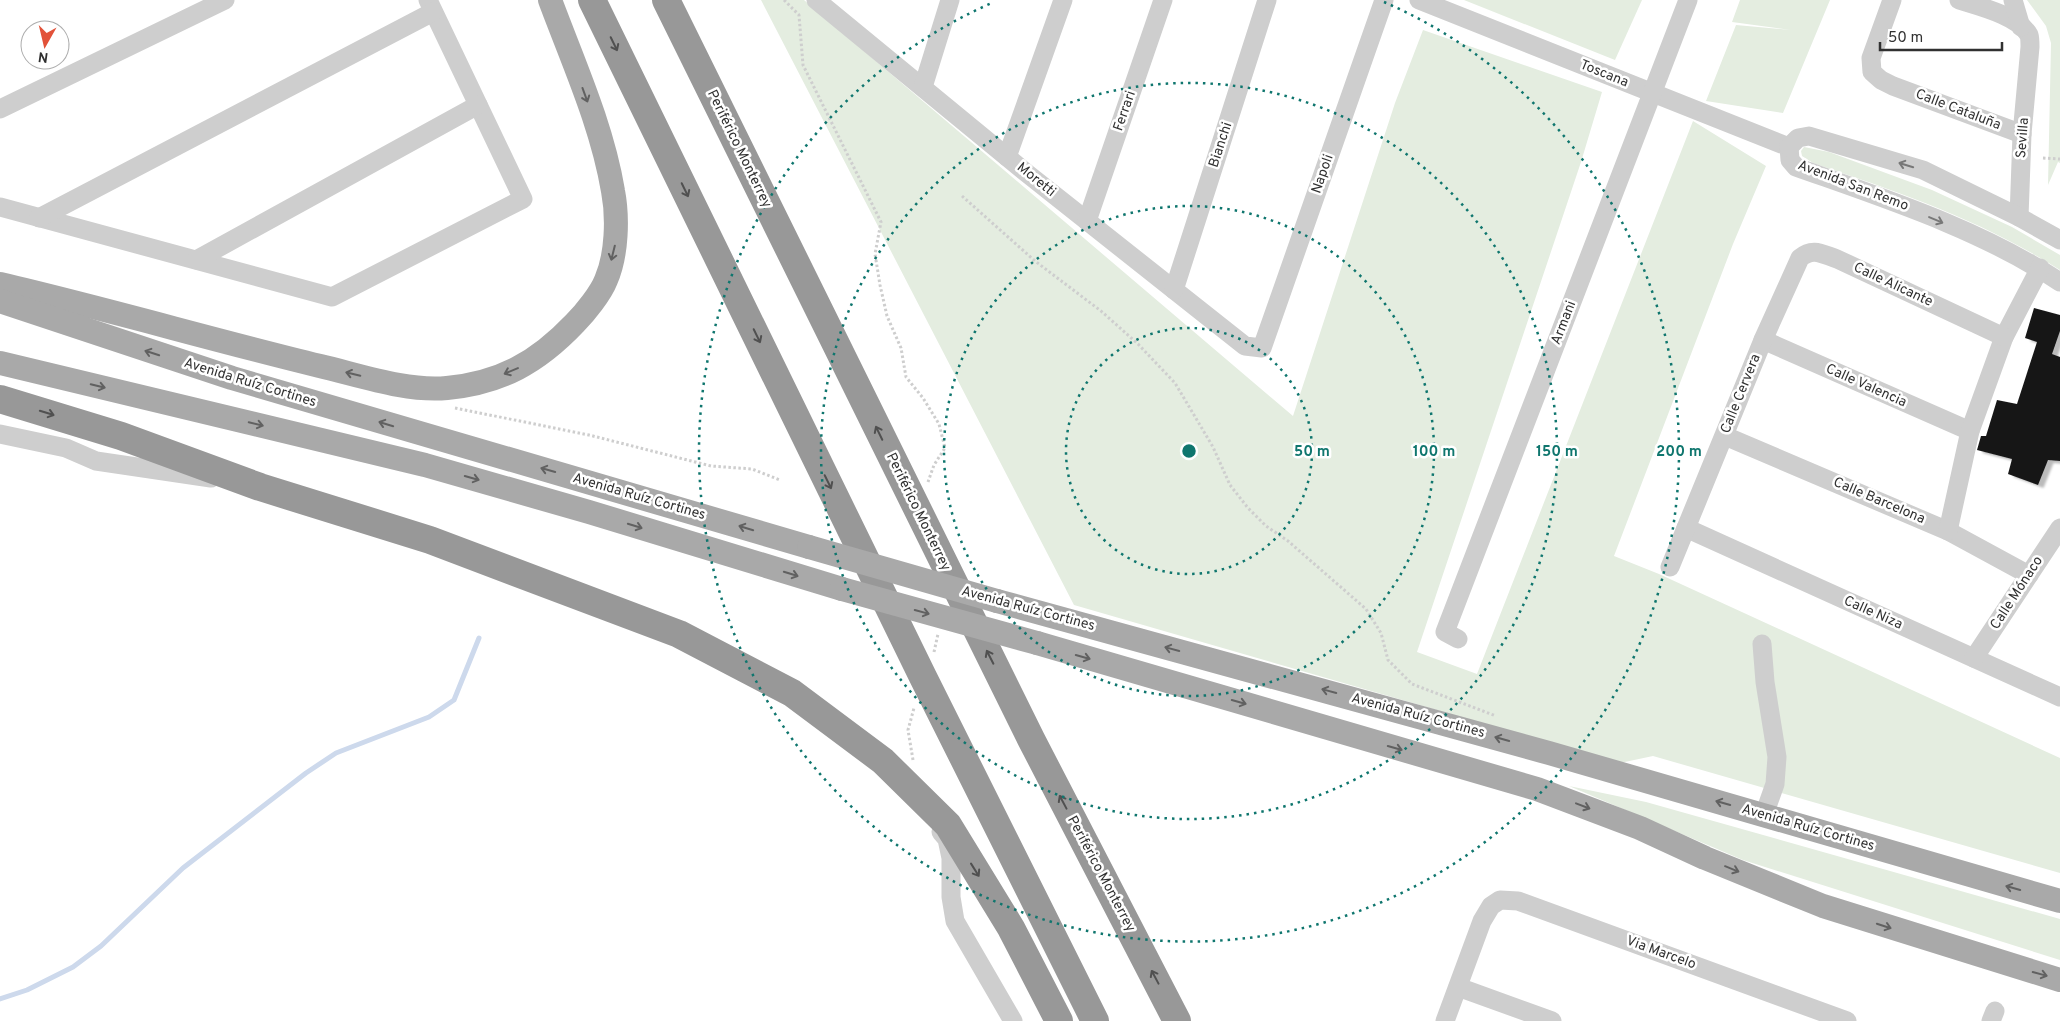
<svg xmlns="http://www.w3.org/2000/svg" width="2060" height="1021" font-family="Overpass,sans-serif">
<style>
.green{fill:#e4ede0}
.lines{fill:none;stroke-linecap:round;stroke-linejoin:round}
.stream{stroke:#cdd9ec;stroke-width:5}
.building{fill:#181818;filter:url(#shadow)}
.path{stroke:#cecece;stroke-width:3;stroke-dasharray:2.5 2.5;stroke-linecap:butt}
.minor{stroke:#cecece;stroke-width:19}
.major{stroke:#a9a9a9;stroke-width:24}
.highway{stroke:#989898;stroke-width:28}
.major-bridge{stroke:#a9a9a9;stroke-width:24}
.oneway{stroke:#505050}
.oneway2{stroke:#616161}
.oneway3{stroke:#787878}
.ring{fill:none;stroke:#0f766e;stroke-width:2.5;stroke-dasharray:2.5 5}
.labels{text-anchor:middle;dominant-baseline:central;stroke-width:5;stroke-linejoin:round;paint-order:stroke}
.street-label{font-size:14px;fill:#313131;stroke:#fff}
.centre{fill:#0f766e;stroke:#fff;stroke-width:2.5}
.ring-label{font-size:15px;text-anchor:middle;font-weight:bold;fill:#0f766e;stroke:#fff;stroke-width:5;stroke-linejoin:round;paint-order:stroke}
</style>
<defs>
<filter id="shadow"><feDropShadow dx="5.5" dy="3" stdDeviation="1" flood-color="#0004"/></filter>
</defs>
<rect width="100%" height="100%" fill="#fff"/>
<g class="green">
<polygon points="761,0 804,0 1293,416 1395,103 1423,30 1602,92 1581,162 1417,652 1477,674 1693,121 1766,166 1733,244 1614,556 1659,574 2060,758 2060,873 1653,756 1620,763 1074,605"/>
<polygon points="1464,0 1642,0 1615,60"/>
<polygon points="1740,0 1830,0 1783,113 1706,101 1736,25 1791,30 1732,22"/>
<polygon points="2027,0 2060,0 2060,163 2058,162 2048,185 2051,43 2046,26"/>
<path d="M1804 147 1829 152 1932 190 2012 227 2060 255V270C1981 220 1901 193 1813 163L1802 156 1801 151Z"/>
<polygon points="1569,786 1646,802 2060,919 2060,960 1743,860"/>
</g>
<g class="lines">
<polyline class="stream" points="0,999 27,990 73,967 101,946 183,868 306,773 336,753 429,717 454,700 479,638"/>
</g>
<polygon class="building" points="2034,308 2060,315 2060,331 2052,354 2060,357 2060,461 2048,460 2038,485 2008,474 2012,459 1977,450 1981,436 1986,436 1997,400 2017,404 2037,342 2025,338"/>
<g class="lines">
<g class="path">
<polyline points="784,0 799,15 803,65 881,222 875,254 880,285 887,316 901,348 906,377 923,398 939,424 945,448 934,465 928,482"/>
<polyline points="2043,158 2060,159"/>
<polyline points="962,196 1035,261 1101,311 1138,344 1175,383 1213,447 1230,485 1248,508 1266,526 1288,541 1366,609 1381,633 1388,660 1412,684 1496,716"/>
<polyline points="455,408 589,435 711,466 752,469 780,480"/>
<polyline points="934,652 938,634"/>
<polyline points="913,760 908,730 914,708"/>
</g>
<g class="minor">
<polyline points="816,0 1024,171 1245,346 1262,348 1384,0"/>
<polyline points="1419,0 1789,147"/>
<polyline points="1892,0 1871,58 1872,72 1881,80 1893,86 2022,134"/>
<path d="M1959 0C1978 6 2019 16 2029 35 2030 38 2030 44 2030 47L2022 134 2019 217"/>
<polyline points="2013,0 2021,27"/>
<polyline points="923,87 950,0"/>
<polyline points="0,109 225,0"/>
<path d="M1789 147 1790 160 1796 167C1886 199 1980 229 2060 282"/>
<polyline points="1789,147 1798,138 1809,136 1923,170 2019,217 2060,240"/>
<polyline points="1007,157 1063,0"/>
<polyline points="0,207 332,297 523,199 428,0"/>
<polyline points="39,218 433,12"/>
<polyline points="1087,221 1163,0"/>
<polyline points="196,260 478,105"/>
<polyline points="1174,290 1267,0"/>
<polyline points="1763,340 1970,431"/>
<polyline points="0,434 66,448 96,461 211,478"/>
<polyline points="1725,436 1948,531 2029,575"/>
<polyline points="1686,528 2060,697"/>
<polyline points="1948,531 1970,431 2004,337 2040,268"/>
<path d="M1670 567 1763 340 1800 258C1813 247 1822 254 1837 259L2004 337"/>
<polyline points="1458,639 1445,632 1688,0"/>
<polyline points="1762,644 1765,682 1777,757 1775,784 1764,815"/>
<polyline points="1974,658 2060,528"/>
<polyline points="941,832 947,839 951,858 951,897 955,921 1013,1021"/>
<polyline points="1458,987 1552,1021"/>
<polyline points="1445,1021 1482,921 1491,906 1500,900 1518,901 1847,1021"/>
<polyline points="1991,1021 1995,1011"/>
</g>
<g class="major">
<path d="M0 284C107 309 213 340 320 366 359 375 407 392 447 388 501 383 538 362 575 323 585 313 601 293 606 280 617 255 618 217 613 191 602 125 573 62 550 0"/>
<polyline points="0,301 232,378 809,547"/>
<polyline points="0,363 425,465 589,512 842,589"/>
<polyline points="997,601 1549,753 2060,901"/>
<polyline points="1037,643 1537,789 1640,828 1705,858 1823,906 2060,980"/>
</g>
<g class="highway">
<polyline points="592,0 923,677 1095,1021"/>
<polyline points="666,0 1031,739 1177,1021"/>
<polyline points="0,399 121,436 260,487 430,540 679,634 792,693 883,761 948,825 1011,928 1059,1021"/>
</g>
<g class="major-bridge">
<polyline points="809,547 997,601"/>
<polyline points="842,589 1037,643"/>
</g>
</g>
<defs><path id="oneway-shaft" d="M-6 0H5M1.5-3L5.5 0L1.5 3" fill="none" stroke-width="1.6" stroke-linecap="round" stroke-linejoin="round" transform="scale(1.25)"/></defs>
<g class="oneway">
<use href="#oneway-shaft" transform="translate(614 44) rotate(64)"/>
<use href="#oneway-shaft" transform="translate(685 190) rotate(64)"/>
<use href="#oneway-shaft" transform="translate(757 336) rotate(64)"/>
<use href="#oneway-shaft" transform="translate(47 413) rotate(17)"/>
<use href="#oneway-shaft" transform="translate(879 433) rotate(-116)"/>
<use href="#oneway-shaft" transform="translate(828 482) rotate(64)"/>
<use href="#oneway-shaft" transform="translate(990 657) rotate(-117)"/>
<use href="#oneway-shaft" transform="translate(1063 802) rotate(-118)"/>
<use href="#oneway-shaft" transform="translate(975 870) rotate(58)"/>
<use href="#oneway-shaft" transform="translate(1155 977) rotate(-118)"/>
</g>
<g class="oneway2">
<use href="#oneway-shaft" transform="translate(585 95) rotate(70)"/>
<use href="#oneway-shaft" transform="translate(613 253) rotate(104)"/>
<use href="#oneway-shaft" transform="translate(152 353) rotate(-162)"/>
<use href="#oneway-shaft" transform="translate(511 371) rotate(157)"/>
<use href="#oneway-shaft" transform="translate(353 374) rotate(-167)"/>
<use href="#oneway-shaft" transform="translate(98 386) rotate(14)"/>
<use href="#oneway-shaft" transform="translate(256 424) rotate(14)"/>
<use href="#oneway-shaft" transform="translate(386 424) rotate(-163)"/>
<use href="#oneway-shaft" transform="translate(548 470) rotate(-164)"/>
<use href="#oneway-shaft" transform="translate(472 478) rotate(16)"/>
<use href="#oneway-shaft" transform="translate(635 526) rotate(17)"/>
<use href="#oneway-shaft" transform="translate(746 528) rotate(-163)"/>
<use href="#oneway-shaft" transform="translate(791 574) rotate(17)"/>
<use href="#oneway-shaft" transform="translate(922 612) rotate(15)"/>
<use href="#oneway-shaft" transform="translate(1172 649) rotate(-165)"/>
<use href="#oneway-shaft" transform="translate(1083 657) rotate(16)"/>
<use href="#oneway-shaft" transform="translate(1329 691) rotate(-165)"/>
<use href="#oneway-shaft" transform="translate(1239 702) rotate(16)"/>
<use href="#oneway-shaft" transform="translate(1502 739) rotate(-164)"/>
<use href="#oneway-shaft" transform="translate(1395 748) rotate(16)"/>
<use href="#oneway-shaft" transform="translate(1723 803) rotate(-164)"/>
<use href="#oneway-shaft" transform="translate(1583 806) rotate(21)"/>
<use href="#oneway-shaft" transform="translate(1732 869) rotate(22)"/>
<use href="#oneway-shaft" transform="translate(2013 888) rotate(-164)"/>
<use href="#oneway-shaft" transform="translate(1884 926) rotate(18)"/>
<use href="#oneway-shaft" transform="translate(2040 974) rotate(15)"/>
</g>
<g class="oneway3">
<use href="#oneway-shaft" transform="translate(1906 165) rotate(-163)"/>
<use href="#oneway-shaft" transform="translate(1936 220) rotate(23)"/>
</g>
<g class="ring">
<circle cx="1189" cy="451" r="123"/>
<circle cx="1189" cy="451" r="245"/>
<circle cx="1189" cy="451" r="368"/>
<path d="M1384 2A490 490 0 1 1 994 2"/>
</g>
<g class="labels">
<g class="street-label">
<text transform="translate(1604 74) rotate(22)">Toscana</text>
<text transform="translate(1958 110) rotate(21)">Calle Cataluña</text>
<text transform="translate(1125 111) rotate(-71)">Ferrari</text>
<text transform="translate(2023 138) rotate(-86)">Sevilla</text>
<text transform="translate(1221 145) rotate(-72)">Bianchi</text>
<text transform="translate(739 149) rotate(64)">Periférico Monterrey</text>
<text transform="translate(1323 174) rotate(-71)">Napoli</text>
<text transform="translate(1036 180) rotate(39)">Moretti</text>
<text transform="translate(1853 186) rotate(21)">Avenida San Remo</text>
<text transform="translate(1893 285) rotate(25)">Calle Alicante</text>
<text transform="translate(1564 323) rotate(-69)">Armani</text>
<text transform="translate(250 383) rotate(17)">Avenida Ruíz Cortines</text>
<text transform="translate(1866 386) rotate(24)">Calle Valencia</text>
<text transform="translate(1741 394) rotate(-68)">Calle Cervera</text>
<text transform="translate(639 497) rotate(16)">Avenida Ruíz Cortines</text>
<text transform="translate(1879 501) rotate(23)">Calle Barcelona</text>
<text transform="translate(918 512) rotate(64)">Periférico Monterrey</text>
<text transform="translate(2017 593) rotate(-57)">Calle Mónaco</text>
<text transform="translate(1028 609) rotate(15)">Avenida Ruíz Cortines</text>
<text transform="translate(1873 613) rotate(24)">Calle Niza</text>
<text transform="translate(1418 716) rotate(15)">Avenida Ruíz Cortines</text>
<text transform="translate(1808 828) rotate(16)">Avenida Ruíz Cortines</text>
<text transform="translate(1101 874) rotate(62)">Periférico Monterrey</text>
<text transform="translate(1661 953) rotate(20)">Via Marcelo</text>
</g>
</g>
<circle cx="1189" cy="451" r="8" class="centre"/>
<g class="ring-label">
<text x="1312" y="456">50 m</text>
<text x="1434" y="456">100 m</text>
<text x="1557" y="456">150 m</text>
<text x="1679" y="456">200 m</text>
</g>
<g transform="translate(45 45) rotate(188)"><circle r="24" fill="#ffffff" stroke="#adadad"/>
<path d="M0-4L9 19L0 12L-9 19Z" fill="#e25239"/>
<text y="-8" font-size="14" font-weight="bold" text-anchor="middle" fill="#313131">N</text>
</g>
<path d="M1880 42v8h122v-8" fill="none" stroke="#313131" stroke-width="2.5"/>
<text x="1888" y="42" font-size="15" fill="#313131" stroke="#ffffff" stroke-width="4" paint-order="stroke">50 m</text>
</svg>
